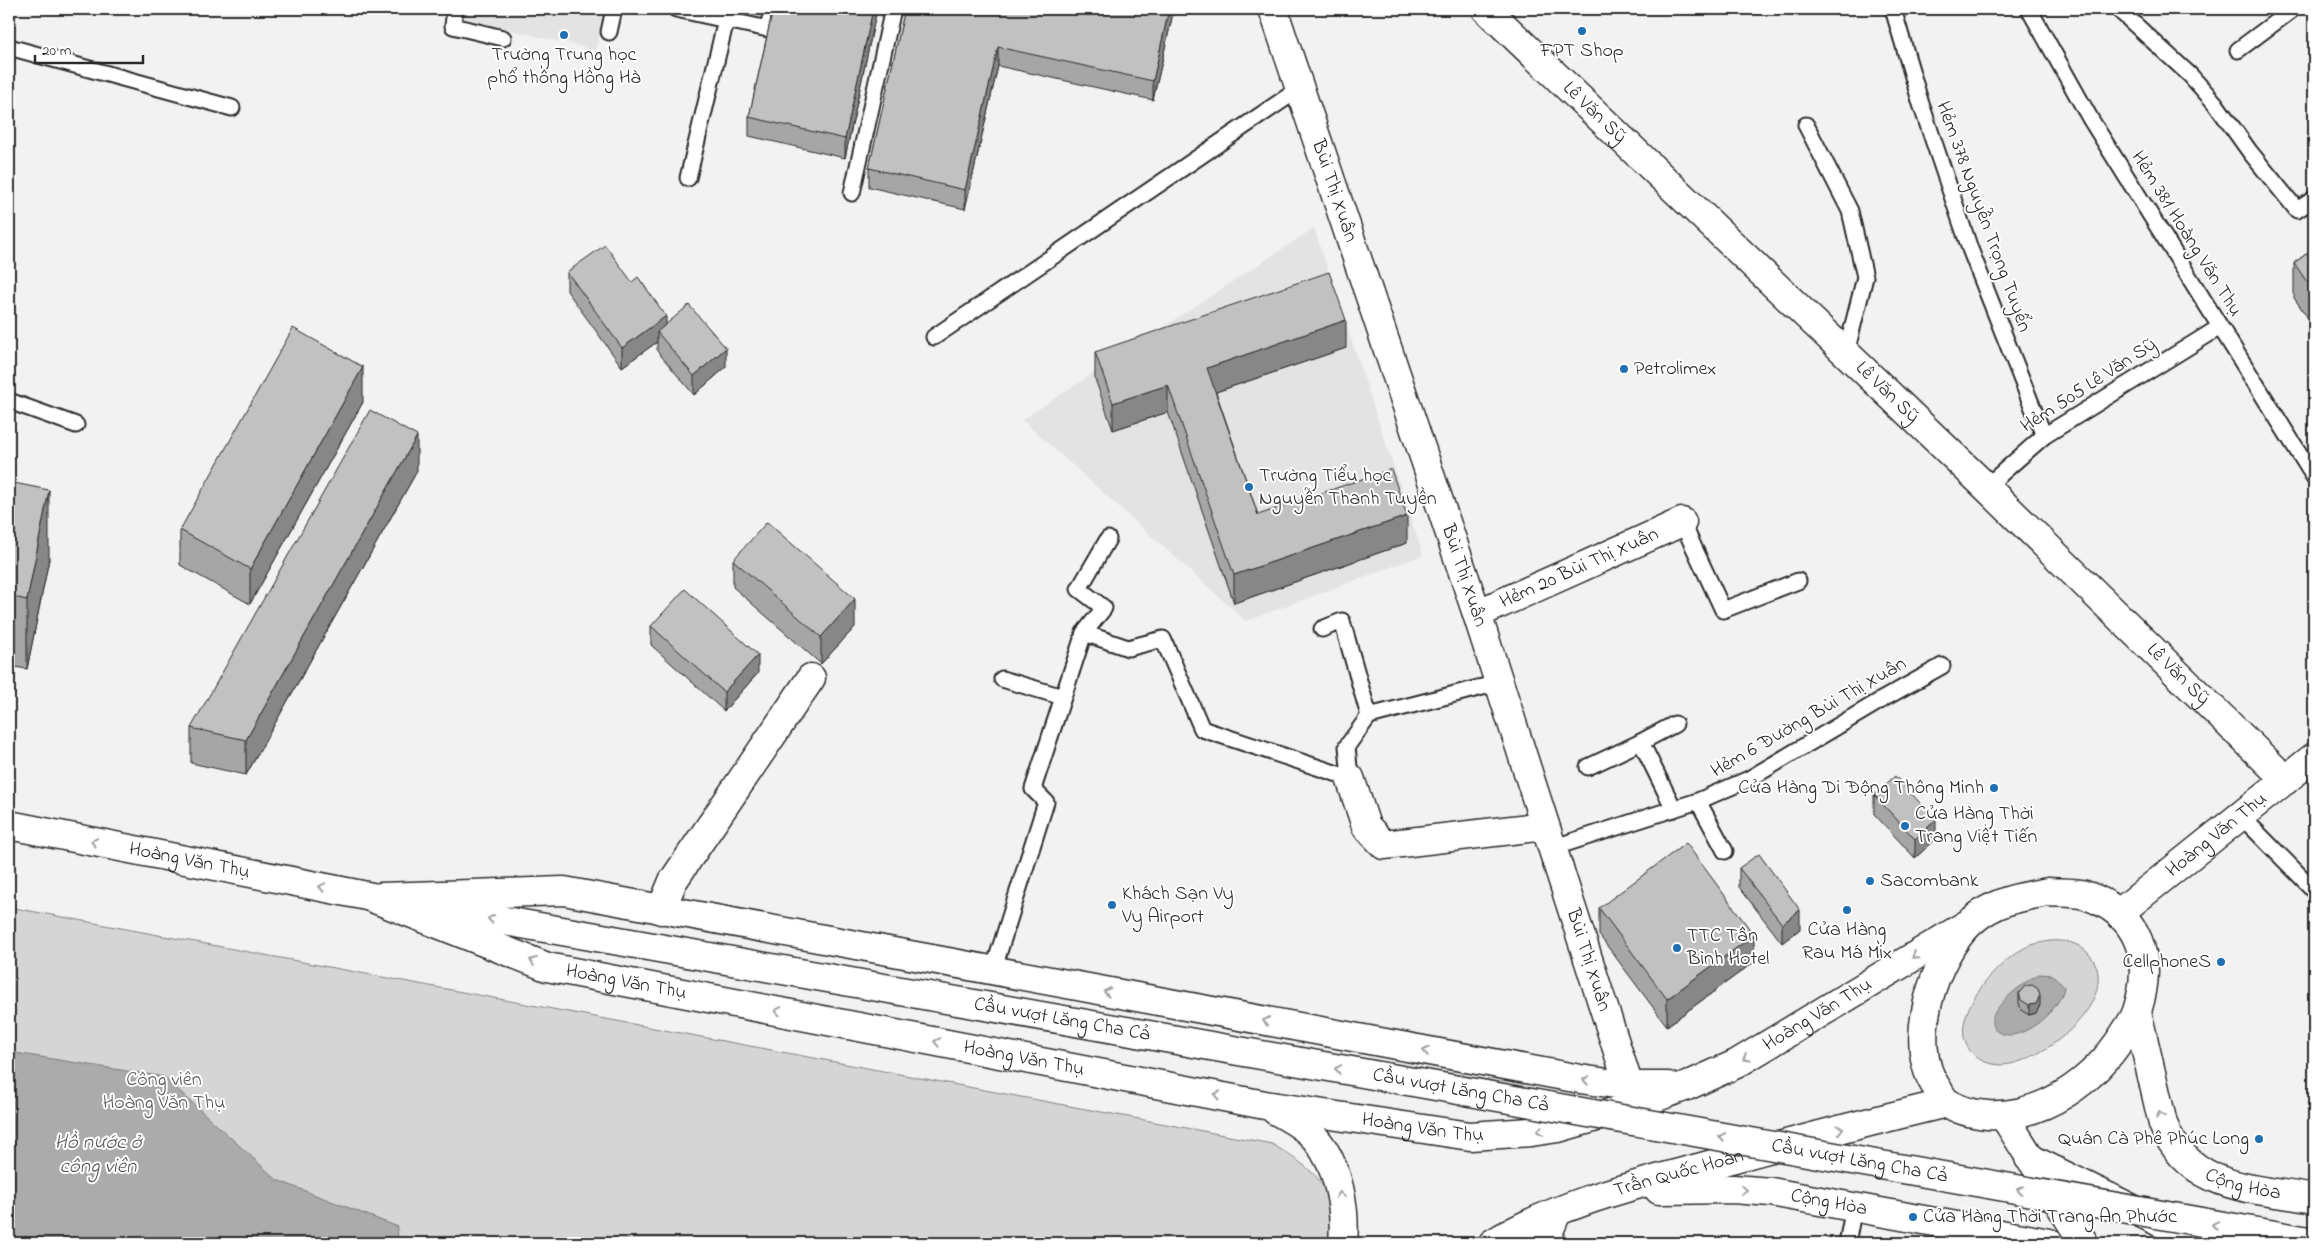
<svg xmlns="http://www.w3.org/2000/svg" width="2323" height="1252" font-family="'Indie Flower',sans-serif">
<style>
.built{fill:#e3e3e3}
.green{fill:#d5d5d5;stroke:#808080}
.water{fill:#ababab;stroke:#787878}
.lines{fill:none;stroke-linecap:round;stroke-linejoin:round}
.service-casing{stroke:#2b2b2b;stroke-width:19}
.minor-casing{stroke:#2b2b2b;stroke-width:31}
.secondary-casing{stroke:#2b2b2b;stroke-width:31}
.primary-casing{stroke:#2b2b2b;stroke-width:31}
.service{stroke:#fff;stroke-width:15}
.minor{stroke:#fff;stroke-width:28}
.secondary{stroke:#fff;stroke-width:28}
.primary{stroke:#fff;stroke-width:28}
.primary-bridge-casing{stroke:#2b2b2b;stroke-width:31;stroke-linecap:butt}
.primary-bridge{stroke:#fff;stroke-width:28}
.wall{fill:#a6a6a6;stroke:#2b2b2b}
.shaded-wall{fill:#878787;stroke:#2b2b2b}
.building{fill:#c1c1c1;stroke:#2b2b2b}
.oneway{stroke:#a0a0a0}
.poi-dot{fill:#1f6fb2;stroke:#fff;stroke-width:2}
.labels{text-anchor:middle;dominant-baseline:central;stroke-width:4;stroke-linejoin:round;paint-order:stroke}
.poi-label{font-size:20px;fill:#2b2b2b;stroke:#fff;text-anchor:start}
.street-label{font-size:20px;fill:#2b2b2b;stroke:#fff}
.park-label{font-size:20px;fill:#565656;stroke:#fff}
.water-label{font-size:21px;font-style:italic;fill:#585858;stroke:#fff}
</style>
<rect width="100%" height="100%" fill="#f2f2f2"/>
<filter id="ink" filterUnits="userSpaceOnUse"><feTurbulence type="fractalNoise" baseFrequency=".02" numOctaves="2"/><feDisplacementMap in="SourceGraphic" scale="10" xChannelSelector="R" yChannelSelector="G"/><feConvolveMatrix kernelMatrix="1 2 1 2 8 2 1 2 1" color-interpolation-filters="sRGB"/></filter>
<g filter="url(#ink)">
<g class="built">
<polygon points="464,9 605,9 596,50 462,19"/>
<polygon points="717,9 764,9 762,18"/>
<polygon points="1314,228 1423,555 1246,621 1022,420"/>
</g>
<g class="green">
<path d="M9 907 1272 1144C1288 1154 1317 1171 1324 1189 1331 1206 1331 1226 1331 1243H9Z"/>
<path d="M2050 941C2065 940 2077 942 2088 953 2128 996 2042 1065 2001 1065 1990 1064 1981 1062 1973 1054 1942 1023 1994 966 2021 950 2030 944 2040 943 2050 941Z"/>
</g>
<g class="water">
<path d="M2039 974 2053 975 2064 987C2062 1008 2020 1046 1998 1032 1974 1017 2027 980 2039 974Z"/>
<polygon points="9,1052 164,1077 277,1180 398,1227 397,1243 9,1243"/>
</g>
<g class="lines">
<g class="service-casing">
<g id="service">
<polyline points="455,9 453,26 503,38"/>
<polyline points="676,9 768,29 772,9"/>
<polyline points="1893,9 1921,104 1970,249 2044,436"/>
<polyline points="2029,9 2091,120 2314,477"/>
<polyline points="2118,9 2190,75 2215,103 2250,152 2297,210 2314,199"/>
<polyline points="609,32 614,9"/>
<polyline points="9,47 232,108"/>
<polyline points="2238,50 2293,9"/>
<polyline points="1806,125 1850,211 1865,277 1846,353"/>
<polyline points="688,178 726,20"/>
<polyline points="852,193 893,9"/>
<polyline points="934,337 1299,89"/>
<polyline points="9,401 76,425"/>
<polyline points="1986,487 2044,436 2220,327"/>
<polyline points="1682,522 1723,610 1798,581"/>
<polyline points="1322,629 1342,621 1369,716"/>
<polyline points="1084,633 1128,648 1163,639 1202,729 1350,778 1347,746 1369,716 1498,683"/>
<polyline points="1002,679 1063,697"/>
<polyline points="1641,742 1675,724"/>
<polyline points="1588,767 1641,742 1674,809"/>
<polyline points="1698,801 1725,851"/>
<polyline points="2241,816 2314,890"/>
<polyline points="1552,848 1698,801 1749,779 1883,699 1942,666"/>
<polyline points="993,971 1046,802 1033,789 1084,633 1104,608 1079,589 1108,539"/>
<polyline points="1847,1243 1854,1207"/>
</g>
</g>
<g class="minor-casing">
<g id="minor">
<path id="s1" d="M1273 9 1477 614 1629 1086"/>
<path id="s2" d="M1477 614 1682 522"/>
<polyline points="1350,778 1366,826 1384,845 1545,826"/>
<polyline points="661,910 673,881 811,678"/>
<polyline points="1544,1243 1557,1212"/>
</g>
</g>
<g class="secondary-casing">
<g id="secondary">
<path id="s3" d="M1486 9 1986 487 2286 780"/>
</g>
</g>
<g class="primary-casing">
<g id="primary">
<path id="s4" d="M9 825 387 900"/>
<path d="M2048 892C2059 893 2074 892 2085 895 2140 913 2154 959 2137 1011 2135 1019 2128 1027 2124 1034 2095 1080 2044 1118 1988 1115 1975 1114 1959 1111 1948 1103 1943 1100 1940 1093 1937 1088 1905 1044 1934 956 1971 922 1994 901 2019 897 2048 892Z"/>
<path id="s5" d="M370 897 547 967 1265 1105 1470 1136 1531 1132 1558 1128 1624 1109 1687 1086 1736 1064 1971 922"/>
<polyline points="381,897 564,891 1580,1079 1629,1086 1668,1086"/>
<polyline points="430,908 608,939"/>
<path id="s6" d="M2119 913 2314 757"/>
<path id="s7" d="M2137 1012 2163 1124C2189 1190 2254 1188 2314 1199"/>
<path d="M1275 1110C1289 1118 1305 1126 1316 1139 1339 1167 1346 1209 1343 1243"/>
<polyline points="2004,1116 2084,1243"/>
<polyline points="2029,1158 2202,1243"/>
<path id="s8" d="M1659 1190 1733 1189 1771 1192 2049 1243"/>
<path id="s9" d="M1493 1243C1559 1203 1636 1185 1709 1165 1788 1143 1867 1122 1947 1103"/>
</g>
</g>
<use href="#service" class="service"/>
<use href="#minor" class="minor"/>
<use href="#secondary" class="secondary"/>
<use href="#primary" class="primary"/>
<g class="primary-bridge-casing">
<g id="primary-bridge">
<path id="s10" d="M608 939 2314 1242"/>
</g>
</g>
<use href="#primary-bridge" class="primary-bridge"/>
</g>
<g class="wall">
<polygon points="773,9 877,9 845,158 749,136 749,117"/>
<polygon points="905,9 1174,9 1153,100 998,66 965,209 869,187 869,168"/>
<polygon points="2314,248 2314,327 2294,298 2294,263"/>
<polygon points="567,272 632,282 666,324 726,367 694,395 657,351 657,342 622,367 567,291"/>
<polygon points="1346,348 1216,392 1258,515 1407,543 1234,603 1168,412 1113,430 1095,379 1095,352"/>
<polygon points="363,402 250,604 180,565 180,530"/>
<polygon points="417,471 246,775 191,763 191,728"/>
<polygon points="9,482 49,559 27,669 9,666"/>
<polygon points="733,560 855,627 821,664 733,587"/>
<polygon points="651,626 758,673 724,711 651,645"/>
<polygon points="1874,795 1936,839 1915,858 1874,814"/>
<polygon points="1739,868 1800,929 1782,943 1739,887"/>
<polygon points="1599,908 1754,962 1667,1026 1599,935"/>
<polygon points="2019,993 2040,1005 2036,1013 2029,1015 2021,1010 2019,1003"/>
</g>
<g class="shaded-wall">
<polygon points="873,9 877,9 845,158 845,139"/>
<polygon points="1169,9 1174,9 1153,100 1153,81"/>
<polygon points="998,47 998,66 965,209 965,190"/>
<polygon points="666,316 666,335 657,332 657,342 622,367 622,348"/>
<polygon points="1346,320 1346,348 1207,395 1207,368"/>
<polygon points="726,348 726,367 694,395 694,376"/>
<polygon points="363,367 363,402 250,604 250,569"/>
<polygon points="1168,385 1168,412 1113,430 1113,403"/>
<polygon points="417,436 417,471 246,775 246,740"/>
<polygon points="49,490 49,559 27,669 27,600"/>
<polygon points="1407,516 1407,543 1234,603 1234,575"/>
<polygon points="855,599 855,627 821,664 821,637"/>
<polygon points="758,655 758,673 724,711 724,692"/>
<polygon points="1936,820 1936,839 1915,858 1915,839"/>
<polygon points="1800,910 1800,929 1782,943 1782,924"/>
<polygon points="1754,935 1754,962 1667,1026 1667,999"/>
<polygon points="2040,995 2040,1005 2036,1013 2029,1015 2029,1005"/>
</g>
<g class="building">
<polygon points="773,9 873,9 845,139 749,117"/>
<polygon points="905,9 1169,9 1153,81 998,47 965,190 869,168"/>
<polygon points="605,245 632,282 638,277 666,316 622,348 567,272"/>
<polygon points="2314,248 2314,292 2294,263"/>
<polygon points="1329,272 1346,320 1207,368 1258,515 1391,469 1407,516 1234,575 1168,385 1113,403 1095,352"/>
<polygon points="689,305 726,348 694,376 657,332"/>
<polygon points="293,328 363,367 250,569 180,530"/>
<polygon points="370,410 417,436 246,740 191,728"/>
<polygon points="9,482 49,490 27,600 9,596"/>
<polygon points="767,522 855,599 821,637 733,560"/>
<polygon points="685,589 758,655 724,692 651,626"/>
<polygon points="1895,776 1936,820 1915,839 1874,795"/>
<polygon points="1686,843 1754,935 1667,999 1599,908"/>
<polygon points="1759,854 1800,910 1782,924 1739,868"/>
<polygon points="2032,985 2038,989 2040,995 2036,1004 2029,1005 2021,1000 2019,993 2025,986"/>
</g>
<defs><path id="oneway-chevron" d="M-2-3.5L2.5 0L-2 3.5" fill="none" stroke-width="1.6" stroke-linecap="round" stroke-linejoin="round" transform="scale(1.25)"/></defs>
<g class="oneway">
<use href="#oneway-chevron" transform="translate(94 842) rotate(-169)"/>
<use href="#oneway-chevron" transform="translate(322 887) rotate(-169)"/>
<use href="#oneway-chevron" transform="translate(491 919) rotate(-170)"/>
<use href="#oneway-chevron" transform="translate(1915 956) rotate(149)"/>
<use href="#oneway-chevron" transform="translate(533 961) rotate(-159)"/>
<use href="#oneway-chevron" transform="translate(1107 992) rotate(-170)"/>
<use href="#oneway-chevron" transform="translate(778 1011) rotate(-169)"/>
<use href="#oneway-chevron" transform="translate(1266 1021) rotate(-170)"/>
<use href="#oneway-chevron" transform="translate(937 1042) rotate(-169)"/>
<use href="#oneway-chevron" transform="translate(1426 1051) rotate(-170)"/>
<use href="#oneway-chevron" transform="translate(1746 1058) rotate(149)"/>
<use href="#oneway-chevron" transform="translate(1338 1069) rotate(-170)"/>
<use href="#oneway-chevron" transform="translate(1586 1080) rotate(-172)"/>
<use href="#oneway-chevron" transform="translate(1217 1095) rotate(-169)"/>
<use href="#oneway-chevron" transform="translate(2160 1115) rotate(-105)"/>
<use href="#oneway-chevron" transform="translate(1840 1129) rotate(-15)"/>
<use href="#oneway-chevron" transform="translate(1540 1131) rotate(171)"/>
<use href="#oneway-chevron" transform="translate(1722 1137) rotate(-170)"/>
<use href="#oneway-chevron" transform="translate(1744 1190) rotate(5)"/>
<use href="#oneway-chevron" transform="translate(2020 1190) rotate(-170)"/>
<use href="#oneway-chevron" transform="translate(1340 1195) rotate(-98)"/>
<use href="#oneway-chevron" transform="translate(2215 1225) rotate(-170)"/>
</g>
</g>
<g class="poi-dot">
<circle cx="1582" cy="31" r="5"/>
<circle cx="564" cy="35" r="5"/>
<circle cx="1624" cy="369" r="5"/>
<circle cx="1249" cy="487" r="5"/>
<circle cx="1994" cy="788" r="5"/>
<circle cx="1905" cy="826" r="5"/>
<circle cx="1870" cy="881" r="5"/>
<circle cx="1112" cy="905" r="5"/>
<circle cx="1847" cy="910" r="5"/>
<circle cx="1677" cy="948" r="5"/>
<circle cx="2221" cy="962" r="5"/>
<circle cx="2259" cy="1139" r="5"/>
<circle cx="1913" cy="1217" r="5"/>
</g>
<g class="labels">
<g class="poi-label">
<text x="1582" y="51" text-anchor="middle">FPT Shop</text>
<text x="564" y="55" text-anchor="middle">Trường Trung học<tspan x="564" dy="23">phổ thông Hồng Hà</tspan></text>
<text x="1634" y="369">Petrolimex</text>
<text x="1259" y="476">Trường Tiểu học<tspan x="1259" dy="23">Nguyễn Thanh Tuyền</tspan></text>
<text x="1984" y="788" text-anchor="end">Cửa Hàng Di Động Thông Minh</text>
<text x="1915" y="814">Cửa Hàng Thời<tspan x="1915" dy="23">Trang Việt Tiến</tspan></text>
<text x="1880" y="881">Sacombank</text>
<text x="1122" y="894">Khách Sạn Vy<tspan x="1122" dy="23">Vy Airport</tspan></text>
<text x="1847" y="930" text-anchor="middle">Cửa Hàng<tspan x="1847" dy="23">Rau Má Mix</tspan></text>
<text x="1687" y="936">TTC Tân<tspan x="1687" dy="23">Bình Hotel</tspan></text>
<text x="2211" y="962" text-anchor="end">CellphoneS</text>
<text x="2249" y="1139" text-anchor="end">Quán Cà Phê Phúc Long</text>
<text x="1923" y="1217">Cửa Hàng Thời Trang An Phước</text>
</g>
<g class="street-label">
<text stroke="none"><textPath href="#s3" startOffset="150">Lê Văn Sỹ</textPath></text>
<text stroke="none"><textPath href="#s1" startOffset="192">Bùi Thị Xuân</textPath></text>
<text transform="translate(1983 217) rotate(70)">Hẻm 378 Nguyễn Trọng Tuyển</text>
<text transform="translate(2186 234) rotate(58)">Hẻm 381 Hoàng Văn Thụ</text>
<text transform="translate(2089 386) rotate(-33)">Hẻm 505 Lê Văn Sỹ</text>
<text stroke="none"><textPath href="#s3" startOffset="555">Lê Văn Sỹ</textPath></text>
<text stroke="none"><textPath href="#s2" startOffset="112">Hẻm 20 Bùi Thị Xuân</textPath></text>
<text stroke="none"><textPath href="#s1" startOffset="598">Bùi Thị Xuân</textPath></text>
<text stroke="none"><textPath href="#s3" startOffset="960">Lê Văn Sỹ</textPath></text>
<text transform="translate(1809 718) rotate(-30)">Hẻm 6 Đường Bùi Thị Xuân</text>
<text stroke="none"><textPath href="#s6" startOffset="125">Hoàng Văn Thụ</textPath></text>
<text stroke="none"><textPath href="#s4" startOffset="184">Hoàng Văn Thụ</textPath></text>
<text stroke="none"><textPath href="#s1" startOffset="1002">Bùi Thị Xuân</textPath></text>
<text stroke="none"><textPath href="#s5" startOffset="271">Hoàng Văn Thụ</textPath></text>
<text stroke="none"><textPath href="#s5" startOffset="1502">Hoàng Văn Thụ</textPath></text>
<text stroke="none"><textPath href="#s10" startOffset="461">Cầu vượt Lăng Cha Cả</textPath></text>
<text stroke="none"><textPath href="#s5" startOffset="676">Hoàng Văn Thụ</textPath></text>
<text stroke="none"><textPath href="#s10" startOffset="866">Cầu vượt Lăng Cha Cả</textPath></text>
<text stroke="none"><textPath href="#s5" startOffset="1081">Hoàng Văn Thụ</textPath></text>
<text stroke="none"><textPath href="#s10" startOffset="1271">Cầu vượt Lăng Cha Cả</textPath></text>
<text stroke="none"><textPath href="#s9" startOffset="199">Trần Quốc Hoàn</textPath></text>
<text stroke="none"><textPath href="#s7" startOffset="221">Cộng Hòa</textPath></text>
<text stroke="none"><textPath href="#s8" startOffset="171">Cộng Hòa</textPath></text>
</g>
<g class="park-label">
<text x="164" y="1080">Công viên<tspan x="164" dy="23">Hoàng Văn Thụ</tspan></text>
</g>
<g class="water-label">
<text x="98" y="1143">Hồ nước ở<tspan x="98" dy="24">công viên</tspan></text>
</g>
</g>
<rect width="2323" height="1252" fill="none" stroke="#fff" stroke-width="30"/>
<rect x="15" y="15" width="2293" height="1222" fill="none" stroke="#2b2b2b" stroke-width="2" filter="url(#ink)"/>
<path d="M35 55v8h108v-8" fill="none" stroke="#2b2b2b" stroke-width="2.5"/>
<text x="42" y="55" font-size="15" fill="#2b2b2b" stroke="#ffffff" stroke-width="4" paint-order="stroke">20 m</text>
</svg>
